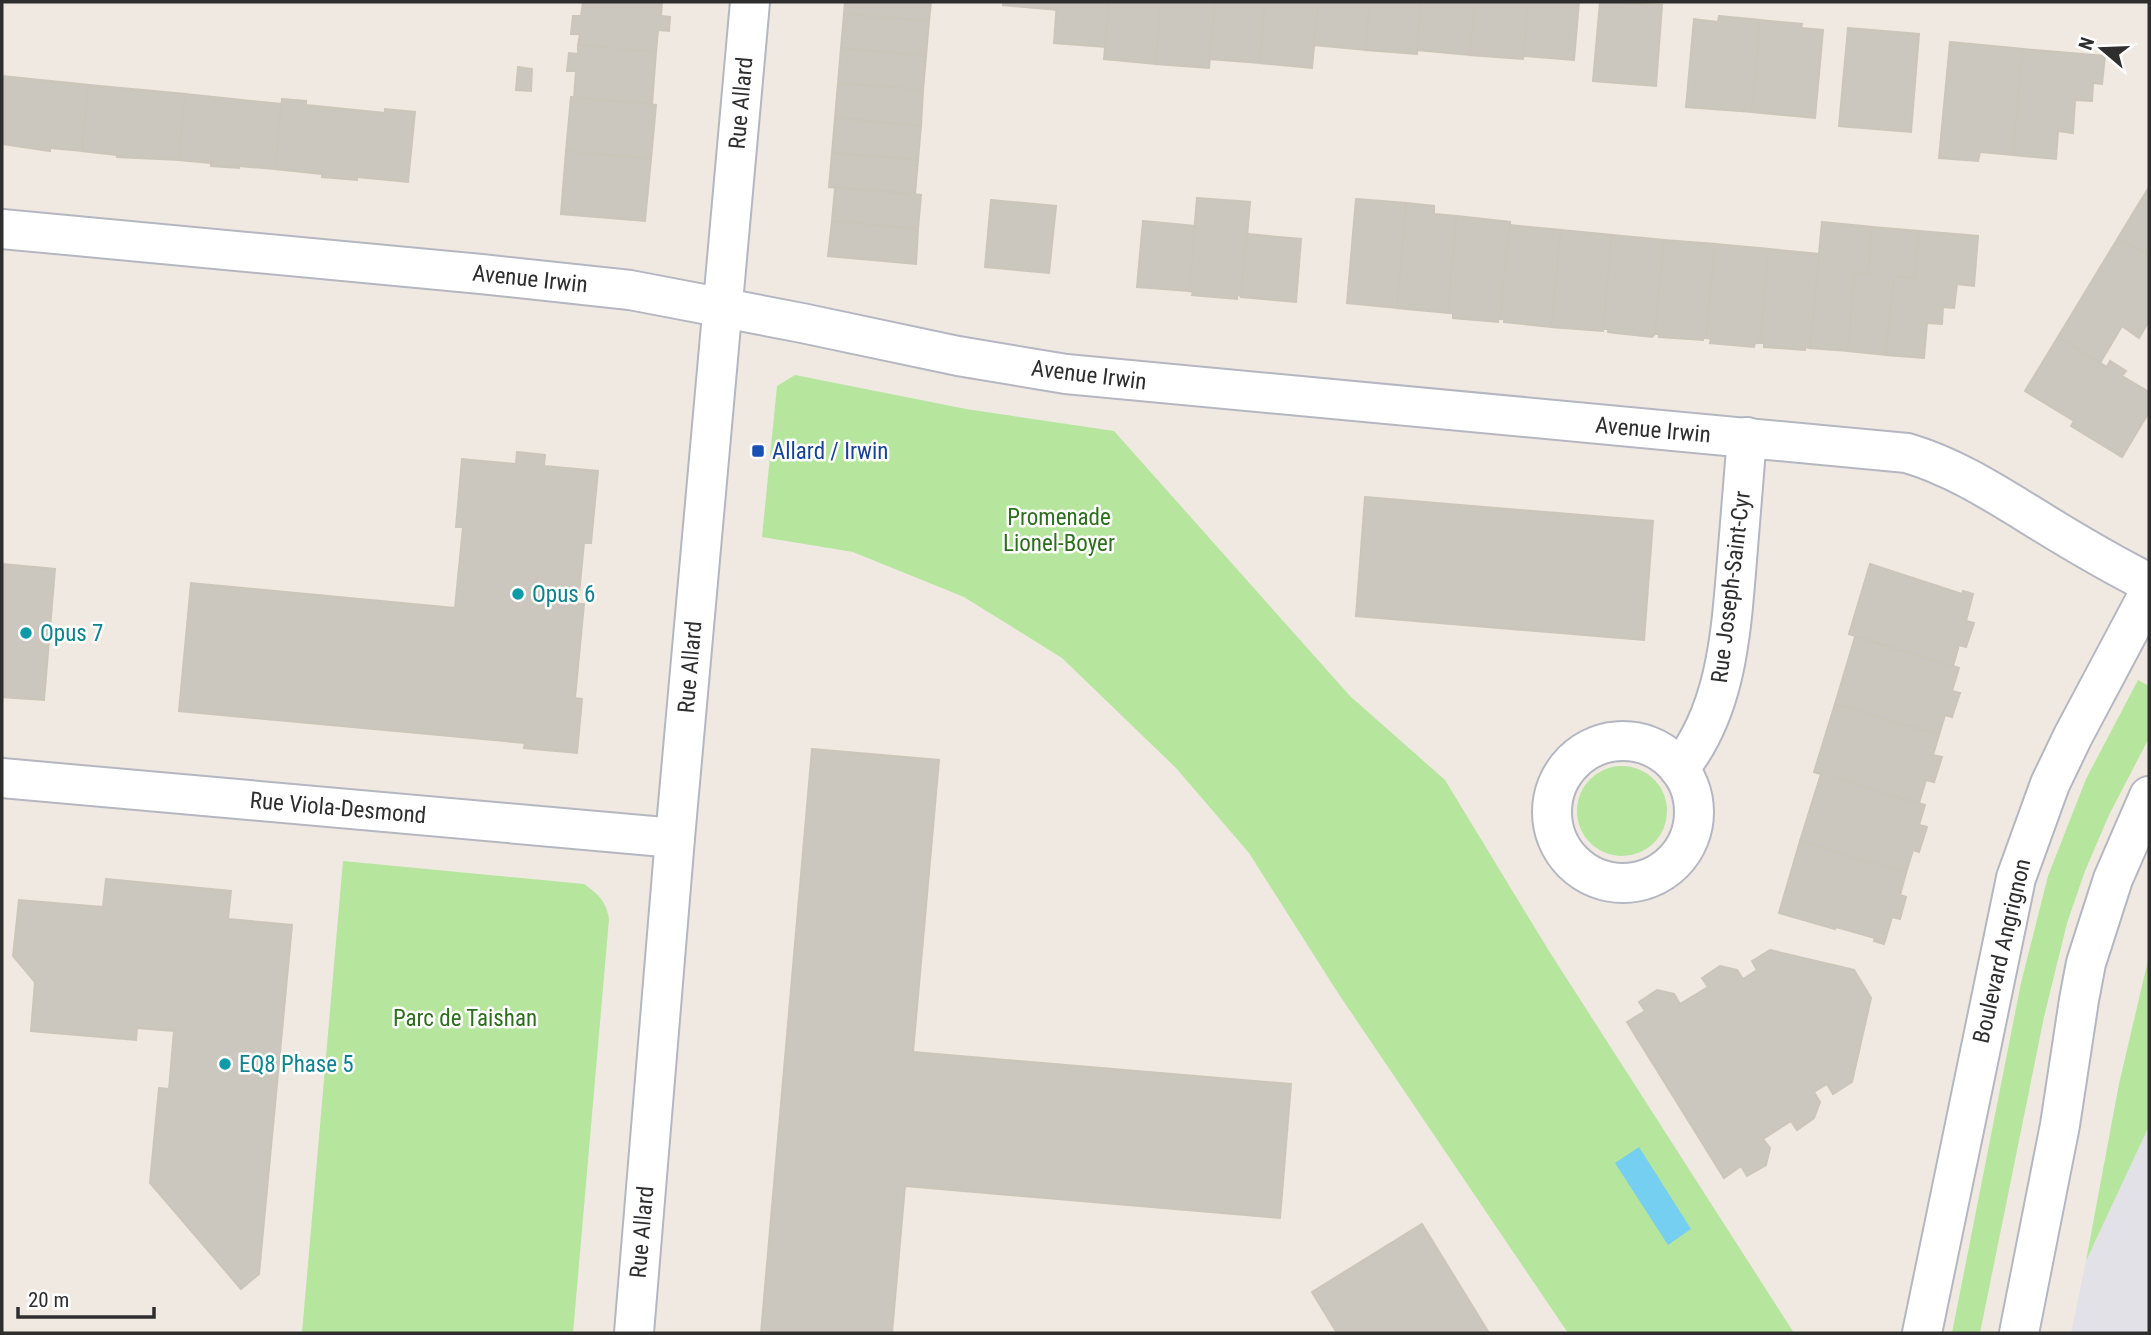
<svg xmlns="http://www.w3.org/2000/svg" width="2151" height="1335" font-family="'Roboto Condensed',sans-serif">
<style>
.industrial{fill:#e3e1e8}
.green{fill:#b6e59e}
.water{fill:#75cff0}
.building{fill:#cbc7bf;stroke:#cbc5ba;stroke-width:2}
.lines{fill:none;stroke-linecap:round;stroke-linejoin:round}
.street-casing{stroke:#b4b7c1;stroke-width:42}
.secondary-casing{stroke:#b4b7c1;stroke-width:42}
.street{stroke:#fff;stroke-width:38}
.secondary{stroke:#fff;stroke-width:38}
.transit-dot{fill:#1a4fb4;stroke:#fff;stroke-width:2.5}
.culture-dot{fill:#0f9aa8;stroke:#fff;stroke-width:2.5}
.labels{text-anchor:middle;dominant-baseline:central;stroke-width:5;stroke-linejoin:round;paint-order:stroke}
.street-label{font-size:23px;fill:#2e2e2e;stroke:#fff}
.transit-label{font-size:23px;fill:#164399;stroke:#fff;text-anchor:start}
.park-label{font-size:23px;fill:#2c6e1b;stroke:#fff}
.culture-label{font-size:23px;fill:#0d838f;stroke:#fff;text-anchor:start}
</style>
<rect width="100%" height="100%" fill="#efe9e1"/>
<polygon class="industrial" points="2149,1126 2149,1333 2071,1333 2086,1261"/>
<g class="green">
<polygon points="795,375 966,409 1114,431 1350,696 1445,780 1549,951 1794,1333 1568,1333 1338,993 1249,853 1176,768 1062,658 964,597 853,552 762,537 777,386"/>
<polygon points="2138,680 2149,686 2149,738 2109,815 2085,871 2067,923 2044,1017 1980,1333 1952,1333 2021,983 2048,876 2086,779"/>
<circle cx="1622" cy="811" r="45"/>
<path d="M343 861 584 884C598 894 606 901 609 919L573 1333H302Z"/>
<polygon points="2149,956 2149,1126 2086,1261 2119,1084"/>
</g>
<polygon class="water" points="1639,1147 1691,1229 1668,1245 1615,1163"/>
<g class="building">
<polygon points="583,2 662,2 661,16 670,17 669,31 658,30 656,52 578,45 580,34 571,34 573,16 581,16"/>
<polygon points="845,2 931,2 929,21 844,14"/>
<polygon points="1003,2 1057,2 1057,10 1003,5"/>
<polygon points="1057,2 1109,2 1105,47 1054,43"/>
<polygon points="1109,2 1161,2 1156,64 1104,59"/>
<polygon points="1161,2 1215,2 1209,68 1156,64"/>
<polygon points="1215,2 1265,2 1260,63 1209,59"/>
<polygon points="1265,2 1318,2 1312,68 1260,63"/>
<polygon points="1318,2 1370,2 1366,50 1314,45"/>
<polygon points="1370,2 1421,2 1417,54 1366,50"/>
<polygon points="1421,2 1475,2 1470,55 1417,50"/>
<polygon points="1475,2 1528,2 1523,59 1470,55"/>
<polygon points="1528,2 1579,2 1574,60 1524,56"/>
<polygon points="1600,2 1662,5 1656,86 1593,81"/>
<polygon points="844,14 929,21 926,56 841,48"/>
<polygon points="1719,16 1760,20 1752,112 1686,107 1694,19 1718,22"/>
<polygon points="1760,20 1802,24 1801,28 1823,30 1815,118 1752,112"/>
<polygon points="1848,28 1919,34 1911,132 1839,126"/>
<polygon points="1950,42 2023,49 2013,155 1980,152 1978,161 1939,158"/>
<polygon points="578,45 656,52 652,104 574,98 576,71 567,71 569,53 578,54"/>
<polygon points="841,48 926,56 923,90 838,83"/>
<polygon points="2023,49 2105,56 2102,84 2093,83 2092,101 2075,100 2073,133 2058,131 2056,159 2013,155"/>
<polygon points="518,67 532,69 531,91 516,90"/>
<polygon points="2,76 89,85 82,151 50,148 50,151 2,144"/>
<polygon points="838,83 923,90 921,126 835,118"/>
<polygon points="89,85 185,94 179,160 117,157 117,155 82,151"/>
<polygon points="185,94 281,104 275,169 239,166 239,168 211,166 211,163 179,160"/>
<polygon points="571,97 656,105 651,159 566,151"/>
<polygon points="282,99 306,101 306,105 385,113 385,109 415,112 408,182 357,177 357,180 322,177 322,174 275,169"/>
<polygon points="835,118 921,126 918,160 832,153"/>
<polygon points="566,151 651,159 645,221 561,214"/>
<polygon points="832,153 918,160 915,194 829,187"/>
<polygon points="2149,187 2149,256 2118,238"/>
<polygon points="835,188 921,195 918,229 832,221"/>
<polygon points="1197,198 1250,202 1242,296 1237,295 1237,299 1192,295 1193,292 1189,291"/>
<polygon points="1356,199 1406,203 1397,308 1347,303"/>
<polygon points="991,200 1056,206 1049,273 985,267"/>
<polygon points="1406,203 1434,206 1434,214 1457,216 1448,313 1397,308"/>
<polygon points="1457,216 1510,222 1500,319 1498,318 1498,322 1453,318 1453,313 1448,313"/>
<polygon points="832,221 918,229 916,264 828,256"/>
<polygon points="1143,221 1195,226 1189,291 1137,287"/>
<polygon points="1822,222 1872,227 1868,273 1855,272 1848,351 1810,348"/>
<polygon points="1509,225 1561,230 1551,327 1504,322 1504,319 1500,319"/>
<polygon points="1872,227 1919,231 1915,278 1894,277 1886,355 1848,351 1855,272 1868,273"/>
<polygon points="1561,230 1612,235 1603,331 1551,327"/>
<polygon points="1919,231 1978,236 1974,286 1957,284 1954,308 1943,307 1942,324 1927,323 1924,358 1886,355 1894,277 1915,278"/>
<polygon points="1247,234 1301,239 1296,302 1241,297"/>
<polygon points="1612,235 1664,240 1655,334 1652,337 1608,332 1608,329 1603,329"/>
<polygon points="2118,238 2149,256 2149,321 2139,338 2122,326 2100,363 2058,337"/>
<polygon points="1664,240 1715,244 1706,338 1703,338 1703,340 1659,337 1659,334 1655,334"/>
<polygon points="1715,244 1769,249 1760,343 1755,343 1754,347 1710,343 1711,339 1706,338"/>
<polygon points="1769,249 1819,254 1810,348 1805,347 1805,350 1764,347 1764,343 1760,343"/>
<polygon points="2058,337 2107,367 2110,361 2126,371 2122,376 2149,392 2149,412 2122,457 2071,426 2074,421 2025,391"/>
<polygon points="517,452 545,455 544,466 598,471 591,543 584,543 578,604 584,604 575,698 582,699 577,753 524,748 525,743 179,711 191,583 455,608 463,527 456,527 462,459 516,464"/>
<polygon points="1365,497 1653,521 1644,640 1356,616"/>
<polygon points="2,564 55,569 44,700 2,697"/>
<polygon points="1870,564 1962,594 1963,591 1973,594 1966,621 1974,623 1966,647 1959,645 1953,666 1849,634"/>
<polygon points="1855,637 1959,668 1952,691 1960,693 1952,717 1945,715 1939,735 1835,704"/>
<polygon points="1835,704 1939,735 1933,755 1942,757 1934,782 1926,780 1919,803 1814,772"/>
<polygon points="812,749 939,760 913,1052 1291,1084 1280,1218 905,1186 892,1333 761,1333"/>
<polygon points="1821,774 1925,805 1919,825 1927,827 1919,852 1913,850 1906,873 1800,841"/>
<polygon points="1800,841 1906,873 1900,895 1906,897 1900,919 1892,917 1884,944 1874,941 1875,938 1836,927 1835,929 1779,913"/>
<polygon points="106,879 231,891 228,919 292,925 259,1274 241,1289 150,1183 159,1088 169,1089 174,1031 137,1028 136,1040 31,1031 35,982 13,956 19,900 103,907"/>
<polygon points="1770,950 1854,970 1871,998 1852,1082 1833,1094 1827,1084 1814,1092 1820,1102 1814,1118 1797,1130 1791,1121 1763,1139 1770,1148 1766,1165 1747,1176 1741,1166 1724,1178 1627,1022 1645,1011 1639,1002 1657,990 1674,994 1680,1004 1708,987 1702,978 1720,966 1737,970 1743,979 1757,970 1752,961"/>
<polygon points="1422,1224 1489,1333 1337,1333 1312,1292"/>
</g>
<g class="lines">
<g class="street-casing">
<g id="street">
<path d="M2 229 481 274 630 290 802 323 958 356 1066 374 1907 453C1951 466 1988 489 2027 513 2067 538 2107 562 2149 583"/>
<circle cx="1623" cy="812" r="71"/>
<path d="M1679 769C1727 710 1731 632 1737 560 1740 519 1744 478 1747 437"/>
<polyline points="2,778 675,838"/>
</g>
</g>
<g class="secondary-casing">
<g id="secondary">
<polyline points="634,1333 675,838 750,2"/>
<polyline points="1922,1333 2016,878 2050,784 2073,736 2149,593"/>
<polyline points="2019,1333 2060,1125 2079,1000 2086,963 2113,879 2149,796"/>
</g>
</g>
<use href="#street" class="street"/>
<use href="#secondary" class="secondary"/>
</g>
<rect class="transit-dot" x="751" y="444" width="14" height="14" rx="3.5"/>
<g class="culture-dot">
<circle cx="518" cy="594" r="7"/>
<circle cx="26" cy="633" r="7"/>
<circle cx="225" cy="1064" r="7"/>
</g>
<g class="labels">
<g class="street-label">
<text transform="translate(741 103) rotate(-85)">Rue Allard</text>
<text transform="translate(530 279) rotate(6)">Avenue Irwin</text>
<text transform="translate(1089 375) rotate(7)">Avenue Irwin</text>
<text transform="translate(1653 430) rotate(5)">Avenue Irwin</text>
<text transform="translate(1731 587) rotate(-83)">Rue Joseph-Saint-Cyr</text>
<text transform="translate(690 667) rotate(-85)">Rue Allard</text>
<text transform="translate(338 808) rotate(5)">Rue Viola-Desmond</text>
<text transform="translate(2002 951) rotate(-77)">Boulevard Angrignon</text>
<text transform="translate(642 1232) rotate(-85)">Rue Allard</text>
</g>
<g class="transit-label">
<text x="772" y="451">Allard / Irwin</text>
</g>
<g class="park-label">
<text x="1059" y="517">Promenade<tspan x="1059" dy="26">Lionel-Boyer</tspan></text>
<text x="465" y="1018">Parc de Taishan</text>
</g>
<g class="culture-label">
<text x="532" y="594">Opus 6</text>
<text x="40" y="633">Opus 7</text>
<text x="239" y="1064">EQ8 Phase 5</text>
</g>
</g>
<rect width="2151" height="1335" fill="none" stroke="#2e2e2e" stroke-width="7"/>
<g transform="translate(2102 49) rotate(289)" stroke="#ffffff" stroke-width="5" paint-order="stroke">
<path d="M0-5L12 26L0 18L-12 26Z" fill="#2e2e2e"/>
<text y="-10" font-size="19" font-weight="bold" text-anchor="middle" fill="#2e2e2e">N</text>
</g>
<path d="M18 1307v10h136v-10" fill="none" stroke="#2e2e2e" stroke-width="3.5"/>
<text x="28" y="1307" font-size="21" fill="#2e2e2e" stroke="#ffffff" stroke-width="5" paint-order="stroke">20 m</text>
</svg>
